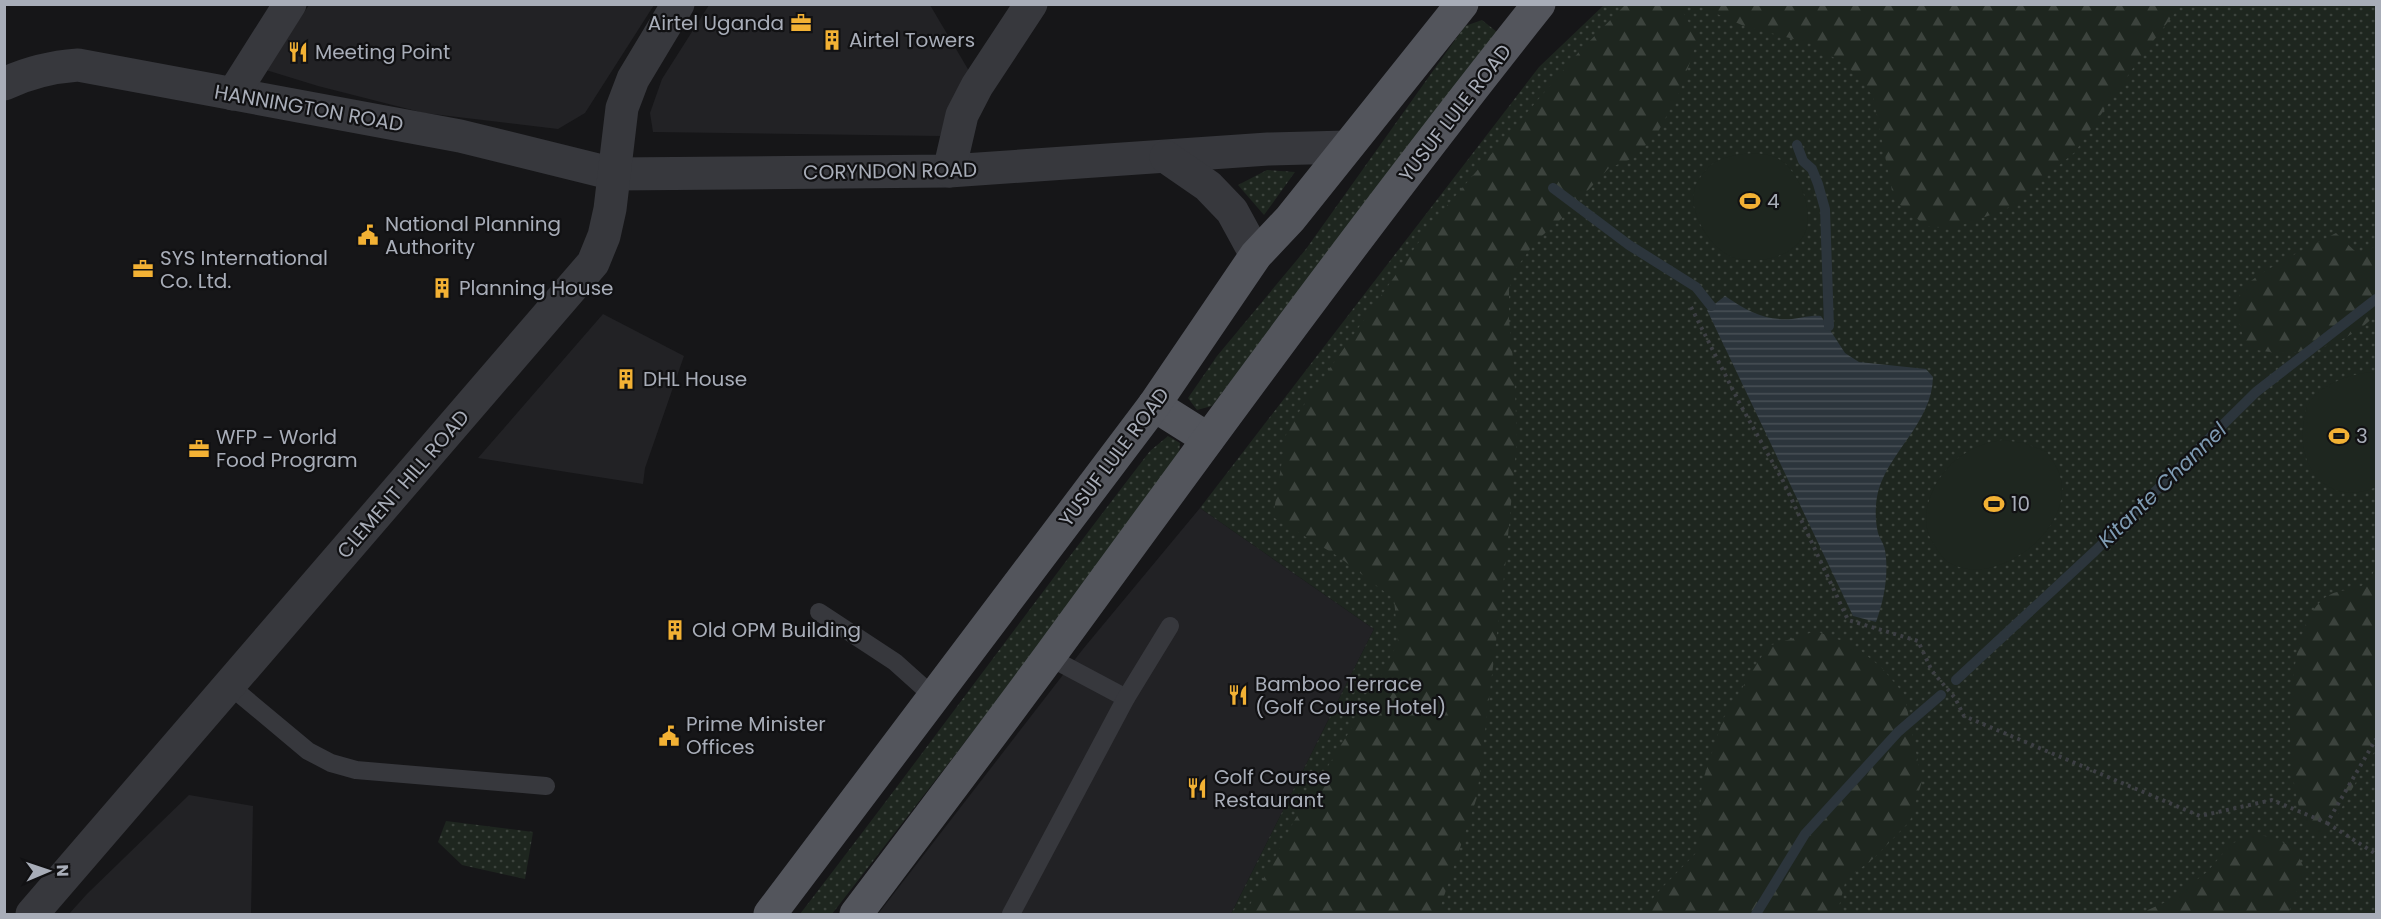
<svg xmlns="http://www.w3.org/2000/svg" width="2381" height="919" font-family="Poppins,sans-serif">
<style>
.built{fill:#222225}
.grass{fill:url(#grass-dots)}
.forest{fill:url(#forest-firs)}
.garden{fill:#1e261f}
.water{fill:url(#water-rules)}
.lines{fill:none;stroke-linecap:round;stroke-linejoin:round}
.stream{stroke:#2c353c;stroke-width:10}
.path{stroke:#3d3f44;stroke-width:4;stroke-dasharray:3 4.5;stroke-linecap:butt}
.service{stroke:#37383d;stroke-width:18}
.minor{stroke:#37383d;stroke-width:33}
.primary{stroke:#53555c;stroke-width:33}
.labels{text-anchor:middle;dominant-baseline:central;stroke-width:4.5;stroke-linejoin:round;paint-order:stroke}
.poi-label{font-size:20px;fill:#a8adb8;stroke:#111113;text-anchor:start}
.street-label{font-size:20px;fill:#a8adb8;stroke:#111113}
.water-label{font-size:21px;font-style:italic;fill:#7f9bb3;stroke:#111113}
</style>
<defs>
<pattern id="grass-dots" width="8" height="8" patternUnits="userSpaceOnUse" patternTransform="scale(1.5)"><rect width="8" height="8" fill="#1e261f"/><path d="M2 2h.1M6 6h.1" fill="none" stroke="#3c433d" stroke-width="1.8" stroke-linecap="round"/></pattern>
<pattern id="forest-firs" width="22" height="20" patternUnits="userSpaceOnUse" patternTransform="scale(1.5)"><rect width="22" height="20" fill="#1e261f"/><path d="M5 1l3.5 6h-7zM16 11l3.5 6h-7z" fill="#3c433d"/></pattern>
<pattern id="water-rules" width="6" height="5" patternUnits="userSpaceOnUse" patternTransform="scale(1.5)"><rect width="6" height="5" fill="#2c353c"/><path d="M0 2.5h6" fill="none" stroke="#485056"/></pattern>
</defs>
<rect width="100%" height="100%" fill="#161618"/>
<g class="built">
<polygon points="309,5 654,5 585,113 558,129 424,113 318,86 266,70"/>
<polygon points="709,5 930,5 972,76 940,136 653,132 650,113 662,79"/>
<polygon points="603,314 684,356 645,468 643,484 478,458"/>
<polygon points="1200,508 1374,629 1231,914 878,914 1083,649"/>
<polygon points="189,795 253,806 251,914 69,914 87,894"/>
</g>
<g class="grass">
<polygon points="1604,5 2376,5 2376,914 1231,914 1374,629 1200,508 1539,67"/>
<polygon points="1482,20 1497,32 1212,406 1197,410 1188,398 1217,356 1306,249 1465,26"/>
<polygon points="1267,170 1295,172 1264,215 1238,185"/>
<path d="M1168 436 1180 443 1179 454 992 707 832 914H800C918 761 1032 604 1150 451Z"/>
<polygon points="446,821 533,832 525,879 462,865 438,842"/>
</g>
<g class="forest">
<polygon points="1626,4 1679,5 1698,39 1680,91 1658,132 1634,158 1609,168 1560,220 1536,241 1517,267 1509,289 1509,319 1514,369 1517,439 1505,568 1477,797 1438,914 1245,914 1294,821 1364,708 1398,642 1394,599 1339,557 1273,517 1287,429 1433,222 1578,53"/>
<polygon points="1704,5 2181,5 2140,58 2075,152 2005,210 1950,229 1926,226 1894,200 1873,96 1848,66 1809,43 1744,26 1708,10"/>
<path d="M2336 233 2359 255 2376 246V315C2368 322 2360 330 2350 335 2323 352 2276 359 2246 346 2241 328 2233 310 2241 292 2247 276 2318 243 2336 233Z"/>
<path d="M2376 563V750L2367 762 2336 818 2320 837 2304 827C2300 811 2296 795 2293 778 2287 736 2288 631 2321 601 2342 581 2368 601 2376 563Z"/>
<polygon points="1816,631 1855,646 1882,668 1904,694 1922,781 1910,821 1873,859 1846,879 1837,914 1644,914 1655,895 1696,853 1702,783 1723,719 1768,646"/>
<polygon points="2254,834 2275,838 2295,849 2305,870 2288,914 2139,914 2170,900 2207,872 2231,844"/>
</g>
<g class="garden">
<path d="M1755 153C1762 154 1771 155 1777 158 1798 169 1813 207 1806 230 1796 258 1760 264 1735 258 1713 252 1689 215 1694 192 1695 183 1704 171 1711 165 1723 156 1740 154 1755 153Z"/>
<path d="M2370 372 2376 374V487C2329 508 2295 467 2304 421 2305 417 2305 411 2307 407 2318 385 2347 375 2370 372Z"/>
<path d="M2002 440 2024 443 2047 452C2051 459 2058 468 2060 476 2076 529 1994 591 1948 562 1942 558 1936 548 1932 541 1922 526 1926 504 1934 488 1948 461 1972 444 2002 440Z"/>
</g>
<path class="water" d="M1725 296C1747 311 1765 321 1792 319 1803 318 1810 315 1821 316L1845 353 1859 362 1926 369 1933 377C1932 423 1889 451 1878 492 1875 504 1875 521 1878 533 1880 539 1884 544 1885 550 1889 574 1884 600 1876 622L1853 616 1707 310Z"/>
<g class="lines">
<g class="stream">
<polyline points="1797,145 1803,161 1812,169 1818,184 1825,209 1829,326"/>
<polyline points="1553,188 1629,245 1696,287 1711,306"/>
<polyline points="1956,680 2095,551 2256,392 2376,299"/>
<polyline points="1756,914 1805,834 1898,732 1941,695"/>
</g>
<g class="path">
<polyline points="1691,307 1740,404 1783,481 1848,620 1918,641 1932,671 1955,698 1964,716 2200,816 2272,800 2327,823 2376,739"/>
<polyline points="2327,823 2376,854"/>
</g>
<g class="service">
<polyline points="819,612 895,662 934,697"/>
<polyline points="1049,657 1126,698"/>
<polyline points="229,685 308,751 331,763 356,770 546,786"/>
<polyline points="1011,914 1126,698 1170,626"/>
</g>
<g class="minor">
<path d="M4 84C29 72 51 67 78 65L460 136 614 174 949 171 1268 149 1347 147"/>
<polyline points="233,94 290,4"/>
<polyline points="1166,157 1208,186 1232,211 1256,255"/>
<polyline points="949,171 962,115 977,86 1031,4"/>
<polyline points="32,914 593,263 604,236 610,209 622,108 633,79 678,4"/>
</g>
<g class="primary">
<polyline points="1154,405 1208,439"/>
<polyline points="770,914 1154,405 1256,255 1290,219 1462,4"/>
<path d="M856 914C921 828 987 741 1051 654 1211 435 1370 216 1539 4"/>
</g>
</g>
<defs>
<g id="office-bare" transform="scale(1.62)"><path d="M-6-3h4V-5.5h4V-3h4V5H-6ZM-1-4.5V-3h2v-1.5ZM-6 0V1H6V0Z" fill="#f2b134" stroke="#111113" stroke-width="2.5" paint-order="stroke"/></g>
<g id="building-bare" transform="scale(1.62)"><path d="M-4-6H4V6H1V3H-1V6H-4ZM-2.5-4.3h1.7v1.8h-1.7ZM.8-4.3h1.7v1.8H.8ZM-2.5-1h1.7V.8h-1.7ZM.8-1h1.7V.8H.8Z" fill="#f2b134" stroke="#111113" stroke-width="2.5" paint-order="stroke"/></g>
<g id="restaurant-bare" transform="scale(1.62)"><path d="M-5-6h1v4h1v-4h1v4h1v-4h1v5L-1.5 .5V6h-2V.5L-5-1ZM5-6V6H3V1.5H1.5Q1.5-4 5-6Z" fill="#f2b134" stroke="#111113" stroke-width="2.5" paint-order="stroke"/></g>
<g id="stadium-bare" transform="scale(1.62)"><path d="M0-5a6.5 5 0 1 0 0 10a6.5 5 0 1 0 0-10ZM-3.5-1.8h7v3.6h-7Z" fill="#f2b134" stroke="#111113" stroke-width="2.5" paint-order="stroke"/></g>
<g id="civic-bare" transform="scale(1.62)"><path d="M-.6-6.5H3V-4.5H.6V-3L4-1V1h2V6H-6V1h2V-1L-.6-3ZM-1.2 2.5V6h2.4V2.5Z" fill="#f2b134" stroke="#111113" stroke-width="2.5" paint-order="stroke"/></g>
</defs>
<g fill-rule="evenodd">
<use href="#office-bare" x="801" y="23"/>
<use href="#building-bare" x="832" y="40"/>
<use href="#restaurant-bare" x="298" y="52"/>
<use href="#stadium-bare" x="1750" y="201"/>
<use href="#civic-bare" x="368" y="235"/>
<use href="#office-bare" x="143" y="269"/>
<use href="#building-bare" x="442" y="288"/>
<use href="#building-bare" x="626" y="379"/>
<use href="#stadium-bare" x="2339" y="436"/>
<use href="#office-bare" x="199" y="449"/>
<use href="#stadium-bare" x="1994" y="504"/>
<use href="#building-bare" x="675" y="630"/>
<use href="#restaurant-bare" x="1238" y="695"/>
<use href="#civic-bare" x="669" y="736"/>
<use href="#restaurant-bare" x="1197" y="788"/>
</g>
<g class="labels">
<g class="poi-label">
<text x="784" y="23" text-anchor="end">Airtel Uganda</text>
<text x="849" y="40">Airtel Towers</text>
<text x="315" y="52">Meeting Point</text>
<text x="1767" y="201">4</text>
<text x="385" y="224">National Planning<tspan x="385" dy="23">Authority</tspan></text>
<text x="160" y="258">SYS International<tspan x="160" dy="23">Co. Ltd.</tspan></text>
<text x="459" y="288">Planning House</text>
<text x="643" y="379">DHL House</text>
<text x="2356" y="436">3</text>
<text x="216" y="437">WFP - World<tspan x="216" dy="23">Food Program</tspan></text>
<text x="2011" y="504">10</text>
<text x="692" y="630">Old OPM Building</text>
<text x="1255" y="684">Bamboo Terrace<tspan x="1255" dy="23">(Golf Course Hotel)</tspan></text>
<text x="686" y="724">Prime Minister<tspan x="686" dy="23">Offices</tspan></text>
<text x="1214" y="777">Golf Course<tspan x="1214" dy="23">Restaurant</tspan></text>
</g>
<g class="street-label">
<text transform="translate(309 108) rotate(10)">HANNINGTON ROAD</text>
<text transform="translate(1455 113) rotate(-52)">YUSUF LULE ROAD</text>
<text transform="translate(890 171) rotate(-1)">CORYNDON ROAD</text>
<text transform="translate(1114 457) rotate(-53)">YUSUF LULE ROAD</text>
<text transform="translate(403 484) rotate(-49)">CLEMENT HILL ROAD</text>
</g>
<g class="water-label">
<text transform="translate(2162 485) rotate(-44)">Kitante Channel</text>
</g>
</g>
<rect width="2381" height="919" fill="none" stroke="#a8adb8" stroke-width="12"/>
<g transform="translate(48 871) rotate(88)" stroke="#111113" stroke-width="4.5" paint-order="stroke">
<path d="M0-4.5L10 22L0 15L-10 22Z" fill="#a8adb8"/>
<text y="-9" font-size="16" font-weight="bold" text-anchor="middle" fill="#a8adb8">N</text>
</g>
</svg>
